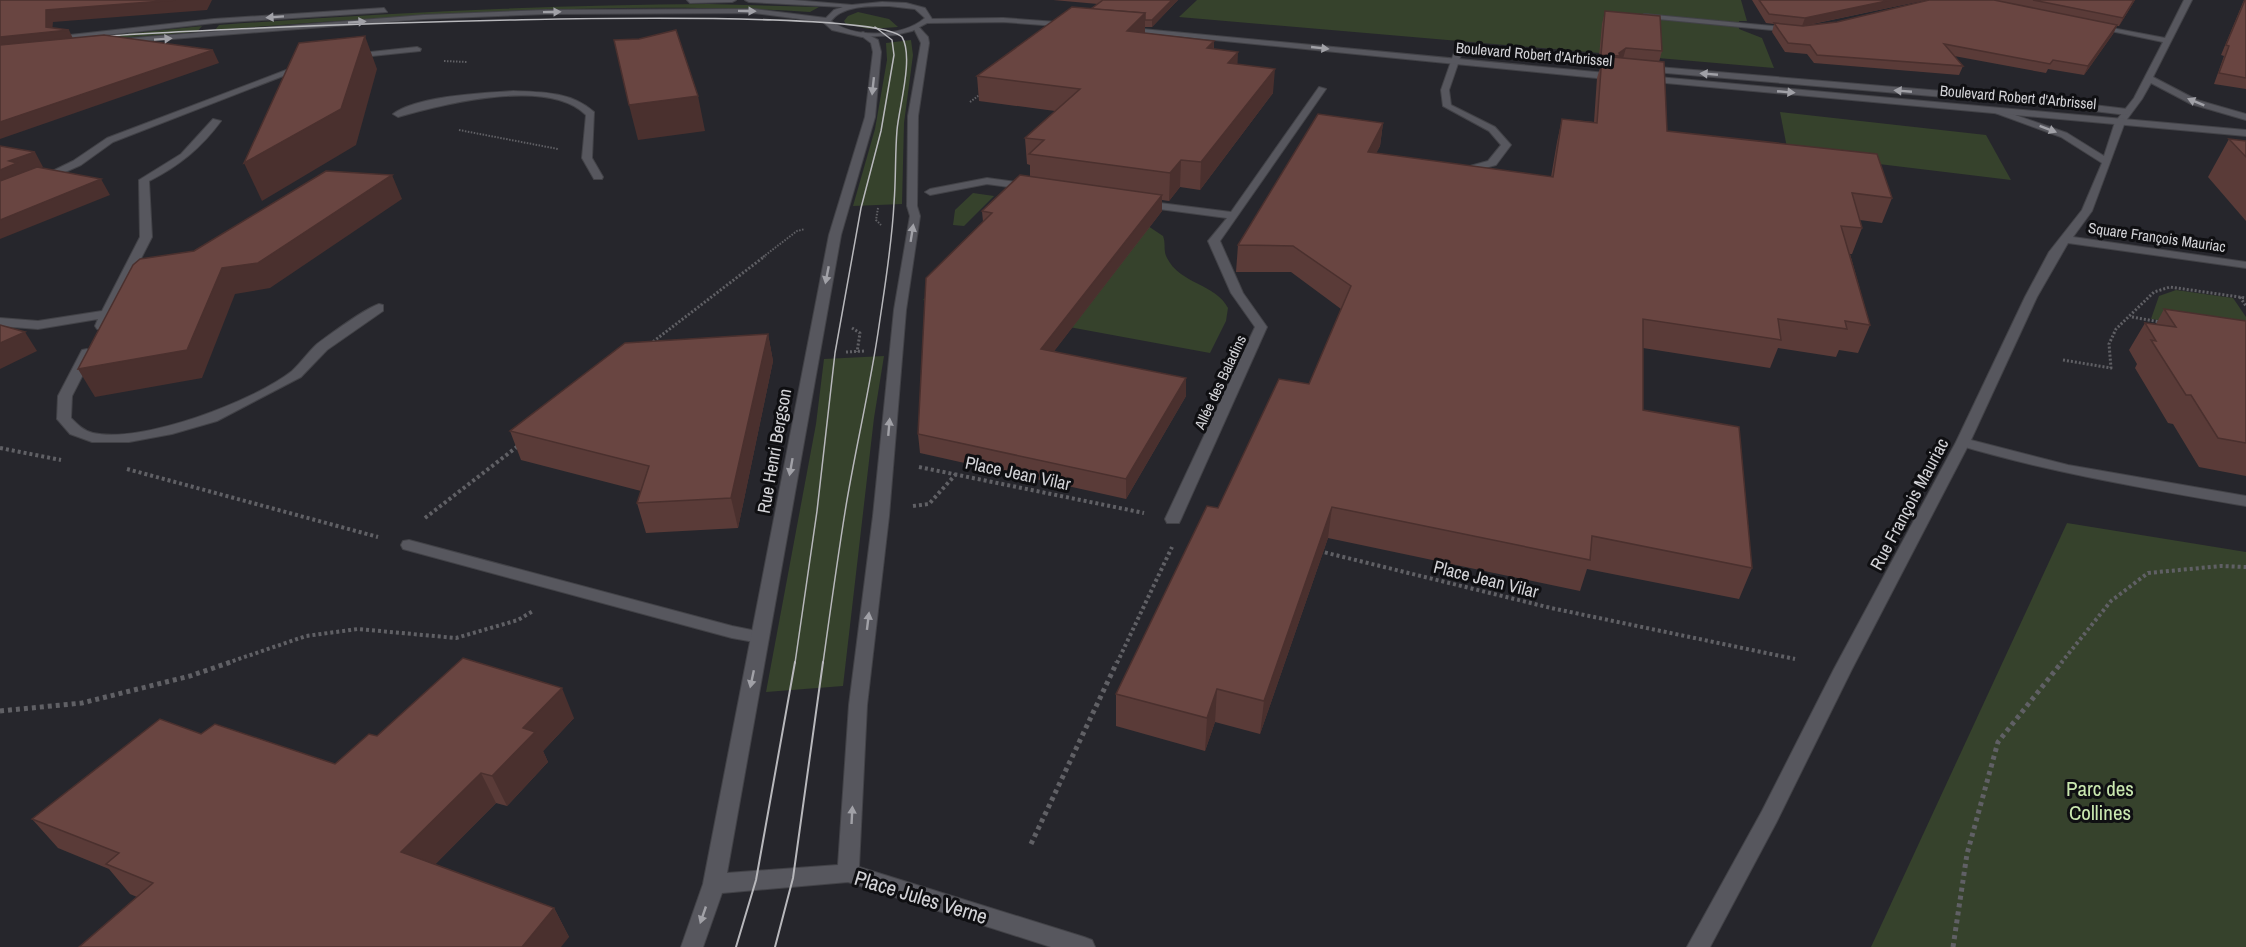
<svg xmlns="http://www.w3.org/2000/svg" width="2246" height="947" font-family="'Archivo Narrow',sans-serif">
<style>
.green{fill:#36422c}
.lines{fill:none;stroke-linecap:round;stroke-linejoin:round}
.service-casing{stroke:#424247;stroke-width:2}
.pedestrian-casing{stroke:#424247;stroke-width:2}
.minor-casing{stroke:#424247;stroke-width:2}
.tertiary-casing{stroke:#424247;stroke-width:2}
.path-far3{stroke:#606065;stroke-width:2;stroke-dasharray:1.5 1.5;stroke-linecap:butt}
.path-far2{stroke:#606065;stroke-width:3;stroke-dasharray:2 2;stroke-linecap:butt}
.path-far1{stroke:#606065;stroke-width:4;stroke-dasharray:3 3;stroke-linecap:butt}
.path{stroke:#606065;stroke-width:5;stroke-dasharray:4 4;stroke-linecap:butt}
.service{fill:#57575e;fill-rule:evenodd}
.pedestrian{fill:#57575e;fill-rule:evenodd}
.minor{fill:#57575e;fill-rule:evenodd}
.tertiary{fill:#57575e;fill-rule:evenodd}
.tram-far1{stroke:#b8b8bc;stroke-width:1.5}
.tram{stroke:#b8b8bc;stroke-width:2}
.wall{fill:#5a3b38}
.shaded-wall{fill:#4a302e}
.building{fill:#694541;stroke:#4a302e;stroke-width:1.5}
.oneway{fill:#a1a1a7}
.labels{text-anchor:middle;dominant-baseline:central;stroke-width:6;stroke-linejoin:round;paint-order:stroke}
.far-street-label{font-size:15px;fill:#d3d3d7;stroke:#0f0f12}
.street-label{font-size:18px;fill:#d3d3d7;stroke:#0f0f12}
.near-park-label{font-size:21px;fill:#cae8b0;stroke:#0f0f12}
.near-street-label{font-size:21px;fill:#d3d3d7;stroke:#0f0f12}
</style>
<rect width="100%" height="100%" fill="#26262c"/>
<g class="green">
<polygon points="1197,0 1741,0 1747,21 1739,21 1739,29 1762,38 1774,68 1179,17"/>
<path d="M709 4 819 7 810 12C612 0 412 15 215 30L219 25C382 13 545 5 709 4Z"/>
<polygon points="858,12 889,19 898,27 869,29 846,24 844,21 848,16"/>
<polygon points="202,26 197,32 0,47"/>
<polygon points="911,40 913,55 904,123 902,204 853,206 875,129 887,60 886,43"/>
<polygon points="1780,112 1986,135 2011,180 1788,153"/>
<polygon points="973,193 994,196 964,226 953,225 955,210"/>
<path d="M1148 226 1163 236C1166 243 1163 251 1167 258 1180 284 1216 284 1228 308L1226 321 1210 353 923 300 992 230Z"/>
<polygon points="2176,290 2233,298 2246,317 2246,333 2151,319 2159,296"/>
<polygon points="884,356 874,418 843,686 766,692 816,424 824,359"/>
<polygon points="2067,523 2246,552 2246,947 1871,947"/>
</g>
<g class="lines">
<g class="service-casing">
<g id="service">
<polygon points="1644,14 1794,28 1798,30 1794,32 1647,18 1644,18"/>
<polygon points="417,47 421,49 420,51 352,58 348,56 352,54"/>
<polygon points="1455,50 1462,52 1449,90 1451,105 1495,127 1511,145 1496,165 1456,176 1451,173 1452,171 1488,161 1501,145 1489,131 1443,106 1441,90"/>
<polygon points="302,64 309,66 113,142 81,165 45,181 36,179 73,161 107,138"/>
<path d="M513 91C543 92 572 92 594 112L592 158 603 177 602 179H594L582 158 586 115C548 77 444 104 398 117L393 114C416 96 483 93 513 91Z"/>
<path d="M213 119 221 121C201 148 179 166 149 181L152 237 105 329H97L95 326 98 319 38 329 0 326V318L38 321 102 311 140 237 139 180 181 154Z"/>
<path d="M379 304 383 305V311L327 350 301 377 217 421 172 434 129 442H92L70 434 57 419 58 396 82 350 87 349 94 353 72 396 71 418C78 425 84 431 93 433 142 444 254 401 292 371 301 363 308 352 317 344 329 335 366 308 379 304Z"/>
<path d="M1963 438 2068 465 2246 496V506C2149 489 2052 473 1958 445L1956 442Z"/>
<polygon points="409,540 732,626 766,633 769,637 766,641 760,643 732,638 403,549 401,545 403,541"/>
</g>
</g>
<g class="pedestrian-casing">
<g id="pedestrian">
<polygon points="1319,87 1326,89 1220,241 1243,293 1267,327 1181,519 1179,523 1167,523 1165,519 1255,327 1231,293 1208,241 1227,218 1144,207 1139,204 1144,201 1231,212"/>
<polygon points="987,178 1031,184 1036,187 1031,190 987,184 930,195 925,192 930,189"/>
</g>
</g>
<g class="minor-casing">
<g id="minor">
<polygon points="2184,0 2192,0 2153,77 2197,100 2246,114 2246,120 2191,104 2151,83 2142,99 2125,122 2092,211 2073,237 2246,262 2246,268 2068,243 2037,297 1970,442 1852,669 1776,823 1710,947 1687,947 1762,811 1834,669 1956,442 2025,297 2049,252 2082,210 2102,163 2061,137 1987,110 1995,108 2067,133 2104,156 2115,122 2134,98 2163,42 2092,27 2096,25 2165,38"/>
<polygon points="917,25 928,37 929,43 918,116 917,206 920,216 906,310 889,516 867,705 859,867 1084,937 1092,940 1095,947 1051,947 848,882 722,893 703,947 681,947 703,884 829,235 865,117 873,52 871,43 859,34 863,32 878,40 881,52 875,117 841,235 727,873 838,865 849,705 873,516 894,310 910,216 907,206 908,116 921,43 913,27"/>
</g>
</g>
<g class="tertiary-casing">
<g id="tertiary">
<polygon points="687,0 736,0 732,2 690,3"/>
<path d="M745 0H793L852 5 882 2 906 3 925 8 932 19 1003 18 1070 23 1074 25 1070 27 1003 22 927 23 912 31 895 35 862 37 832 30 823 22 754 13 546 14 424 19 122 43 118 41 122 39 424 15 546 10 754 9 826 18 834 10 843 7 749 2ZM889 6 915 9 925 18C903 37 855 39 831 21 843 5 871 6 889 6Z"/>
<polygon points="384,8 387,12 214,23 52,41 48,39 52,37 214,19"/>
<polygon points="1121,27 1617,74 1621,77 1617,80 1124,31 1121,31"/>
<polygon points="1646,66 2060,101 2127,109 2132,112 2127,115 2060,107 1643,71 1643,67"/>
<polygon points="1647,76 2246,130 2246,136 1644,81 1644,77"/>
</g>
</g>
<g class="path-far3">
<polyline points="444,61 467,62"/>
<polyline points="970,102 982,93"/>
<polyline points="459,130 558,149"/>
<polyline points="878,208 876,220 881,225"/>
<polyline points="763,257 797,231 805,229"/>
</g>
<g class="path-far2">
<polyline points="2240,297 2246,306"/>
<polyline points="2132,317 2160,322"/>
<polyline points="852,328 860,333 857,352"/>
<polyline points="650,344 765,256"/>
<polyline points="846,352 865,351"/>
<polyline points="2063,360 2111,368 2109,344 2116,329 2154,292 2170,287 2246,298"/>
</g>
<g class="path-far1">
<polyline points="0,448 61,460"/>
<polyline points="919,467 1144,513"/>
<polyline points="127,469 378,537"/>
<polyline points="913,506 929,504 956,474"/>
<polyline points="425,518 518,446"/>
<polyline points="1319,551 1551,608 1795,659"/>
<polyline points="227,663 306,636 358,629 456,638 518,620 533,611"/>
<polyline points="1117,663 1172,547"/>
<polyline points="2061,663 2111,601 2148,573 2221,566 2246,567"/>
</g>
<g class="path">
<polyline points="0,711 82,703 190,676 231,662"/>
<polyline points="1031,844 1117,662"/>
<polyline points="1953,947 1967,854 1998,742 2062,662"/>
</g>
<use href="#service" class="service"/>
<use href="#pedestrian" class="pedestrian"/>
<use href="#minor" class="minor"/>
<use href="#tertiary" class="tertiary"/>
<g class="tram-far1">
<path d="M95 37C199 28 860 0 902 37 914 57 899 107 897 130 895 154 896 179 894 203 892 244 885 285 879 326 870 389 855 450 845 512 837 562 830 613 823 663"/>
<polyline points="795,663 817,511 835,353 861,208 881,131 894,55 892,40 875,27"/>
</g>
<g class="tram">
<polyline points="736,947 756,880 795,662"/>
<polyline points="775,947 793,878 823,662"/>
</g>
</g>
<g class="wall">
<polygon points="1053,0 1178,0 1152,27 1145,27 1145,33 1214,41 1214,49 1237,64 1273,93 1200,190 1180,187 1169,201 1162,200 1162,211 1054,351 1186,396 1126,499 920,453 918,434 983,222 982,211 1030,177 1030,165 1027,164 1025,138 1055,111 979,101 977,76 1098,4"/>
<polygon points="1752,0 1926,0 1808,25 1837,22 1929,0 2135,0 2119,26 2117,26 2113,34 2084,75 2048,69 2046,73 1954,56 1963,66 1959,75 1814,63 1807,54 1785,52 1772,32 1774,24 1766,23"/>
<polygon points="2244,0 2246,0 2246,89 2214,84 2224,56 2221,55"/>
<polygon points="1605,11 1662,51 1659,62 1667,131 1892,198 1882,223 1860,220 1862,228 1852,254 1850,254 1870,325 1858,353 1839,350 1836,357 1778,348 1770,368 1643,348 1643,410 1752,568 1739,599 1587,569 1580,591 1328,538 1260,734 1215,722 1205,751 1116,726 1116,694 1218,508 1309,384 1341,309 1291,272 1236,272 1238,245 1383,123 1380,146 1376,153 1551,177 1557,142 1562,119 1594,122 1597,78 1600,68 1598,68 1602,24"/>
<polygon points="2229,139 2246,141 2246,221 2208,177"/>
<polygon points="2164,309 2246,321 2246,476 2199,467 2173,424 2168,423 2135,368 2137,364 2129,350 2145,323 2156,324"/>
<polygon points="768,334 773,361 738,528 646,533 637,503 641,491 521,460 510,431"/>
<polygon points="574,718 543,751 548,762 507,806 496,803 435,864 554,908 569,937 137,897 130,894 109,869 58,848 32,819 201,734 335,764 377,736"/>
</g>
<g class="shaded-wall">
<polygon points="176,0 212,0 207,10 53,22 52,32 69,30 75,43 0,50 0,37 46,27 46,10"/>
<polygon points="1172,0 1178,0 1152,27 1152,20"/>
<polygon points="1891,0 1926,0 1802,26 1805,18"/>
<polygon points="2134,0 2135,0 2119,26 2123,18"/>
<polygon points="1145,13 1145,35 1127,31"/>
<polygon points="2117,25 2113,34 2084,75 2088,66"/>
<polygon points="365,36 377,69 356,145 262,201 244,163"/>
<polygon points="1214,41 1213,64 1207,48"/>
<polygon points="1626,48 1622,62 1618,65 1620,56 1619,53"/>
<polygon points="213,50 219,63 0,139 0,122"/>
<polygon points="1238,52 1237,76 1228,63"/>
<polygon points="1275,69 1273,93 1200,190 1201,162"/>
<polygon points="698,96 705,131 638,140 629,105"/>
<polygon points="1383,123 1380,146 1365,176 1368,152"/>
<polygon points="35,152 43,167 24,174 0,189 0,170 9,161"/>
<polygon points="1181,160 1180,187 1169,201 1170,173"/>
<polygon points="392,175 402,199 270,288 235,294 202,378 95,397 78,369 222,268"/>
<polygon points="101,179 110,195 0,239 0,220"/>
<polygon points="1162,195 1162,211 1042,367 1041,349"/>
<polygon points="25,332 37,351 0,369 0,343"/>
<polygon points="768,334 773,361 738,528 731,498"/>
<polygon points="1186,378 1186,396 1126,499 1126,479"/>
<polygon points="1332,507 1328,538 1260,734 1264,701"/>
<polygon points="562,688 574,718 543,751 548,762 507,806 492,776 523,728"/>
<polygon points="1217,689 1215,722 1205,751 1207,718"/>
<polygon points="481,773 496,803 418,882 401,852"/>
<polygon points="554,908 569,937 561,947 522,947"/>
</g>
<g class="building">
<polygon points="0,0 176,0 46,10 46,27 69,30 0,37"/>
<polygon points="1103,0 1172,0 1152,20 1145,20 1145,13 1091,9"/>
<polygon points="1759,0 1891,0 1805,18 1769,14"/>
<polygon points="1929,0 1994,0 2117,25 2088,66 2053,60 2050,64 1944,44 1963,66 1817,55 1810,45 1788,43 1774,23 1803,26 1837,22"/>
<polygon points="2033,0 2134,0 2123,18"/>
<polygon points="2245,0 2246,0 2246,78 2219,73 2229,46 2226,45"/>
<polygon points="1072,7 1145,13 1127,31 1214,41 1207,48 1238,52 1228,63 1275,69 1201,162 1181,160 1170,173 1029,154 1044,140 1025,138 1080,89 977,76"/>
<polygon points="1605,11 1660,16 1662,51 1626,48 1619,53 1620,56 1601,55"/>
<polygon points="676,30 698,96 629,105 614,40 639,39"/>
<polygon points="104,35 213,50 0,122 0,45"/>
<polygon points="365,36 341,109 244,163 299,43"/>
<polygon points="1602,56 1664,62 1667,131 1877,154 1892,198 1852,193 1862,228 1841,226 1870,325 1845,321 1847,329 1778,319 1781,340 1643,319 1643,410 1739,427 1752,568 1592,536 1590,560 1332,507 1264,701 1217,689 1207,718 1116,694 1207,506 1218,508 1279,379 1309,384 1351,286 1293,246 1238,245 1318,114 1383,123 1368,152 1553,177 1562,119 1597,123"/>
<polygon points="2229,139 2246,141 2246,157"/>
<polygon points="0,146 35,152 9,161 17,163 0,170"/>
<polygon points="37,167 101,179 0,220 0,181"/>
<polygon points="326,171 392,175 258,263 222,268 187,350 78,369 133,265 140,259 194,251"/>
<polygon points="1020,175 1162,195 1041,349 1186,378 1126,479 918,434 926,278 992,213 982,211"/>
<polygon points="2164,309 2246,321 2246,443 2218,438 2191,395 2186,395 2151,340 2156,341 2145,323 2176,327"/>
<polygon points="0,325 25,332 0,343"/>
<polygon points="768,334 731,498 637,503 649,466 510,431 625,343"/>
<polygon points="463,658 562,688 523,728 535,732 492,776 481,773 401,852 554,908 522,947 79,947 153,883 106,864 119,853 32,819 160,719 201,734 215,724 335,764 369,734 377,736"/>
</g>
<defs><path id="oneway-solid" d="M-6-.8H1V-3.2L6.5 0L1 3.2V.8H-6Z" transform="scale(1.5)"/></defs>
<g class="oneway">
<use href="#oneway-solid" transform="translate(747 11) rotate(1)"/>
<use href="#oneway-solid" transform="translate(552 12) rotate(-1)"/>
<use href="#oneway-solid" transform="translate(275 17) rotate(176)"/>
<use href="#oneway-solid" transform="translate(357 22) rotate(-4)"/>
<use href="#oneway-solid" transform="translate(163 39) rotate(-4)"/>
<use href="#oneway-solid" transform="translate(1320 48) rotate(6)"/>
<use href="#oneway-solid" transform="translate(1709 74) rotate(-175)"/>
<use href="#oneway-solid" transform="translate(873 86) rotate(96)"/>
<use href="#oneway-solid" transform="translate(1903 91) rotate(-175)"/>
<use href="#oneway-solid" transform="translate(1786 92) rotate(5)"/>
<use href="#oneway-solid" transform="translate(2196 102) rotate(-158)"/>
<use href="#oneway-solid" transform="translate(2048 129) rotate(21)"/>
<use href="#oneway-solid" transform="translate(912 233) rotate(-81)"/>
<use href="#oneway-solid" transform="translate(827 275) rotate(101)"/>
<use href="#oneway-solid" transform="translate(889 427) rotate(-85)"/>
<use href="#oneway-solid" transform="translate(791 467) rotate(100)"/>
<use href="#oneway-solid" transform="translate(868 621) rotate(-83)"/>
<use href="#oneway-solid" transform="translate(752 679) rotate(102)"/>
<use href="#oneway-solid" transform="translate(852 815) rotate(-87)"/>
<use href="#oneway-solid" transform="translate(703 915) rotate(109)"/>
</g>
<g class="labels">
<g class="far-street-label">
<text transform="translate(1534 54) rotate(5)">Boulevard Robert d'Arbrissel</text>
<text transform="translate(2018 97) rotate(5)">Boulevard Robert d'Arbrissel</text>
<text transform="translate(2157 237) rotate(8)">Square François Mauriac</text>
<text transform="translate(1220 382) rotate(-65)">Allée des Baladins</text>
</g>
<g class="street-label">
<text transform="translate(774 451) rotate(-80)">Rue Henri Bergson</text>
<text transform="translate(1018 473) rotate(12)">Place Jean Vilar</text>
<text transform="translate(1909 504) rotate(-62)">Rue François Mauriac</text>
<text transform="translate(1486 579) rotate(14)">Place Jean Vilar</text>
</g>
<g class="near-park-label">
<text x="2100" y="788">Parc des<tspan x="2100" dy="24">Collines</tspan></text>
</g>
<g class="near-street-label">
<text transform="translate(921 897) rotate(17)">Place Jules Verne</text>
</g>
</g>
</svg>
